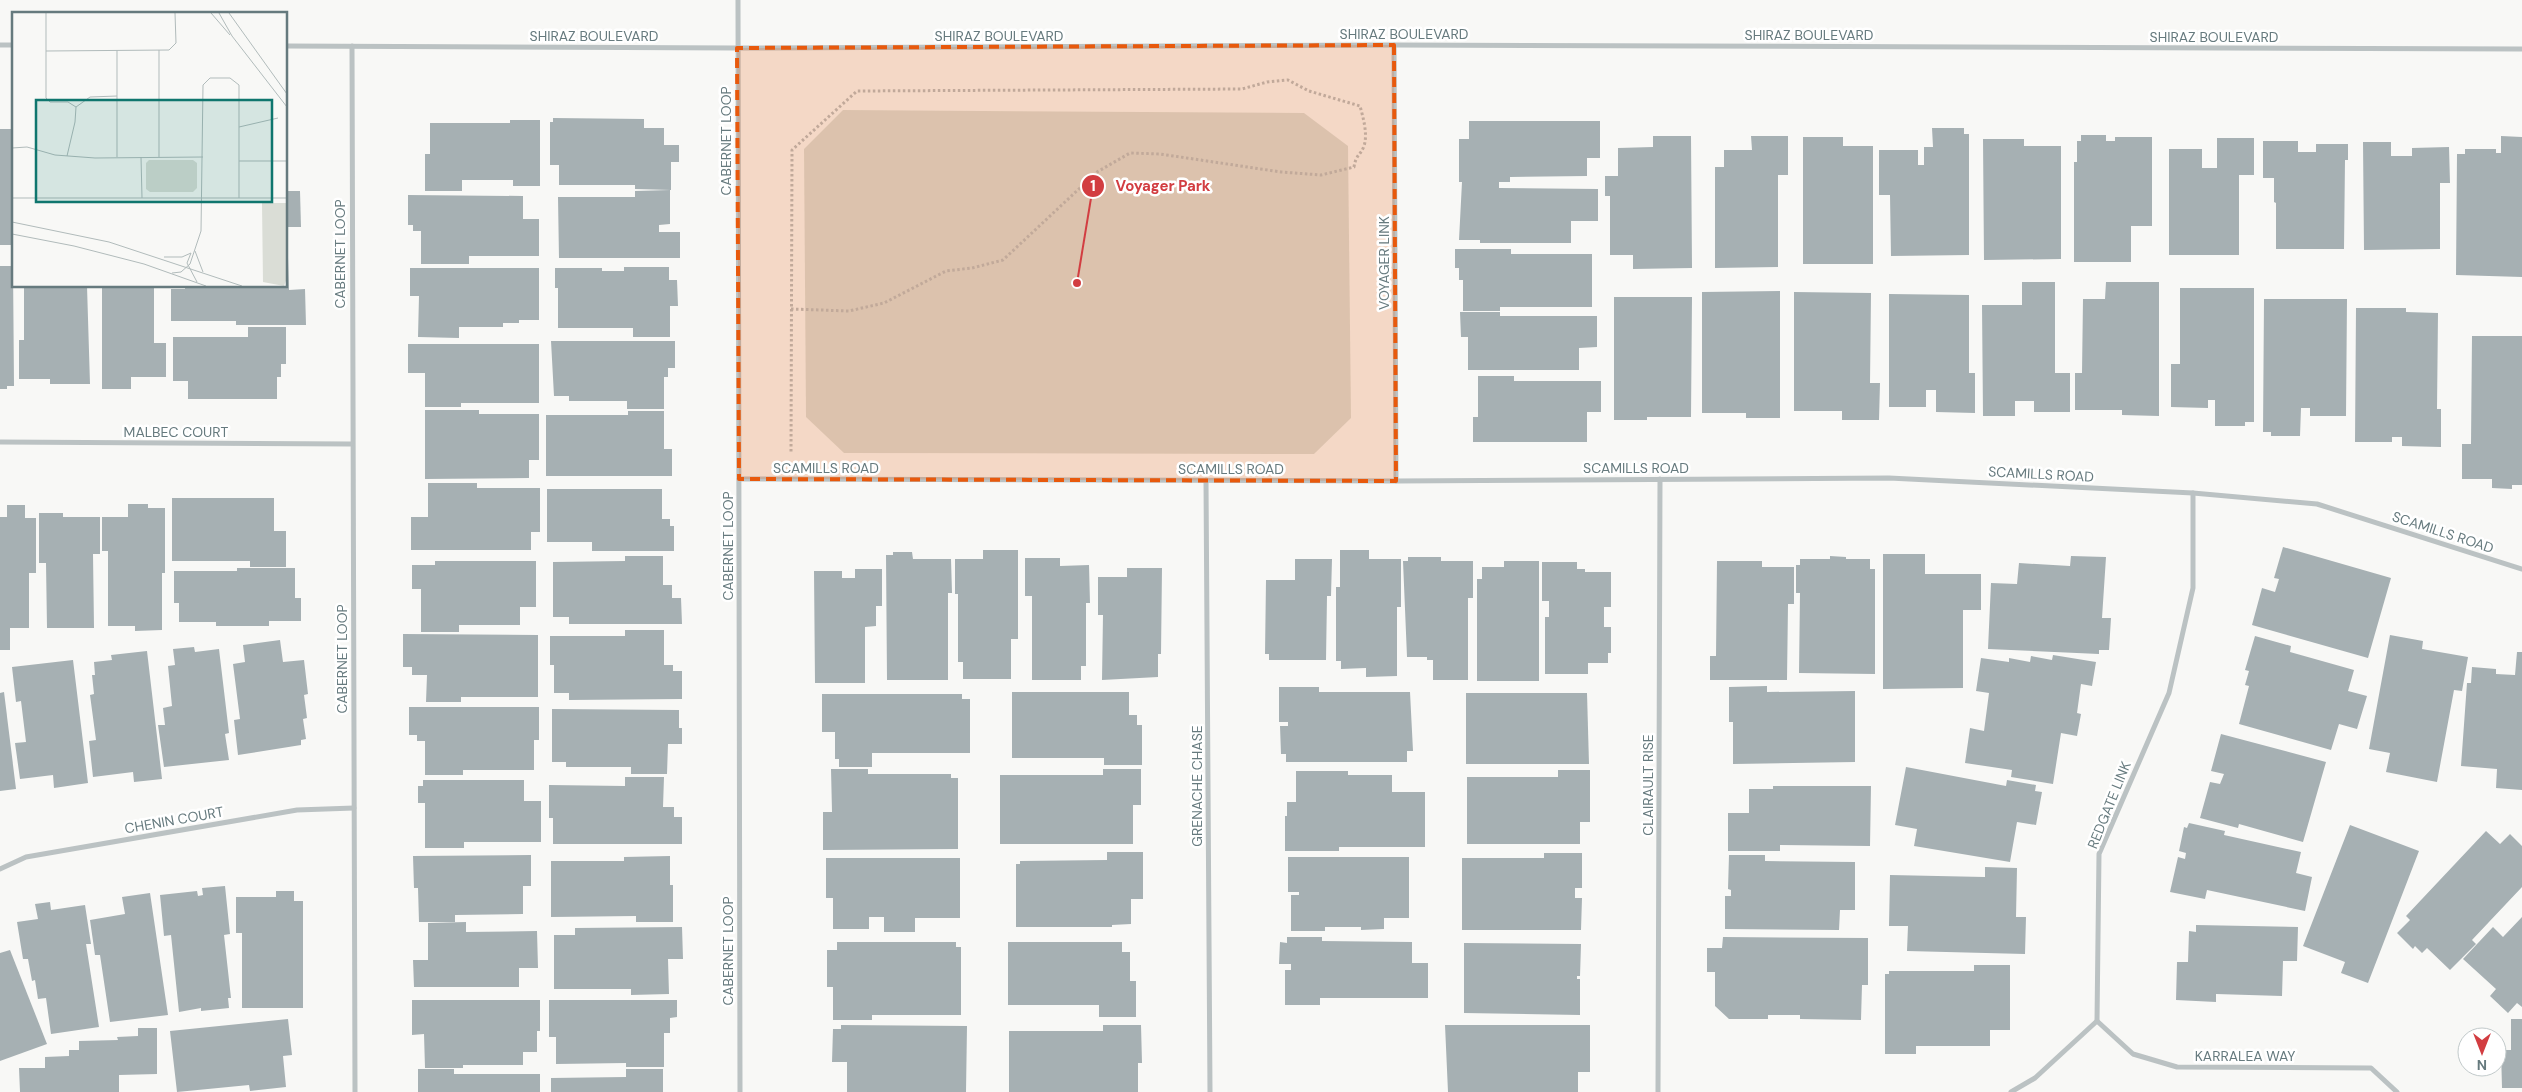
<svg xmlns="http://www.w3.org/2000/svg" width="2522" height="1092" font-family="'DM Sans',sans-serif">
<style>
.green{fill:#daddd6}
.building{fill:#a6b0b3}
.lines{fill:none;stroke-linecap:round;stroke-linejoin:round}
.path{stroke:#b8bdbe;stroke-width:3;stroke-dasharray:2.5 2.5;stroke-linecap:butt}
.minor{stroke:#bbc2c3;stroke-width:5}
.marked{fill:#e8590c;fill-opacity:0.2;stroke:#e8590c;stroke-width:4;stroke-dasharray:10 6;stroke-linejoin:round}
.labels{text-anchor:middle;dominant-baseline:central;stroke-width:5;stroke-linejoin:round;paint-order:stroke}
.street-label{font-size:14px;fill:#667a7e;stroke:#fff}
.inset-road{fill:none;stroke:#b1bbbb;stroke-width:1}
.view{fill:#0f766e;fill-opacity:0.15;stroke:#0f766e;stroke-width:2.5}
.inset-edge{fill:none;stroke:#667a7e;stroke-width:2.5}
.leader{fill:none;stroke:#d23d41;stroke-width:2}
.callout-dot{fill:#d23d41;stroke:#fff;stroke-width:2}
.mark-label{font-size:15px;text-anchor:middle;font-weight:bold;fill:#fff}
.callout-label{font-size:15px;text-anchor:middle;font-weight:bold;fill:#d23d41;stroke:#fff;stroke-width:5;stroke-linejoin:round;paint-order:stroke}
</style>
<rect width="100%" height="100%" fill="#f8f8f6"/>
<polygon class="green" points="843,110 1304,113 1348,146 1351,418 1314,454 844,453 806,417 804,149"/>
<g class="building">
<polygon points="553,118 644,119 644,128 664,128 664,145 679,145 679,162 671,162 671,190 635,189 635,185 559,185 559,165 550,165 550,122 553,122"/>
<polygon points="510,120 540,120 540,186 513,186 513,180 462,180 462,191 425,191 425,154 430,154 430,123 510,123"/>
<polygon points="1469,121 1600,121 1600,158 1587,158 1587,176 1510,177 1510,182 1499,182 1499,188 1598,189 1598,221 1571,221 1571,243 1480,243 1480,240 1459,240 1462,182 1459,182 1459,139 1469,139"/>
<polygon points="1932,128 1964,128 1964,134 1969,134 1969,255 1891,256 1890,195 1879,195 1879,150 1918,150 1918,165 1924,165 1924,147 1933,147"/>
<rect x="0" y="129" width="14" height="116"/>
<polygon points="2081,135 2106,135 2106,141 2115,141 2115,137 2152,137 2152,226 2131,226 2131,262 2074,262 2074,162 2077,162 2077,141 2081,141"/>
<polygon points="1653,136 1691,136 1692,268 1633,269 1633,255 1610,255 1610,196 1605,196 1605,176 1618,176 1618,148 1653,147"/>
<polygon points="1751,136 1788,136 1788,175 1778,175 1778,267 1715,268 1715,167 1724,167 1724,150 1752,150"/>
<polygon points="2501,136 2522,137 2522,277 2456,275 2457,154 2465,154 2465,149 2496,149 2496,153 2501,153"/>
<polygon points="1803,137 1843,137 1843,146 1873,146 1873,264 1803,264"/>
<polygon points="2217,138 2254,138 2254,175 2239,175 2239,255 2169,255 2169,149 2202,149 2202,168 2217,168"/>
<polygon points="1983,139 2024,139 2024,146 2061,146 2061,259 1984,260"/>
<polygon points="2263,141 2298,141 2298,152 2316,152 2316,144 2348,144 2348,160 2345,160 2344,249 2276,249 2276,203 2274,202 2274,178 2263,178"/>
<polygon points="2363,142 2391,142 2391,156 2412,156 2412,148 2449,147 2450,183 2440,183 2440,249 2364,250"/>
<polygon points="670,190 670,224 659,225 659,232 680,232 680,258 559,258 558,197 635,197 635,191"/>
<polygon points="286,191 300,191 301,227 286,227"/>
<polygon points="408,195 523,196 523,219 539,219 539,256 469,256 469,264 421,264 421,231 413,231 413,225 408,225"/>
<polygon points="1455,249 1511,249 1511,254 1592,254 1592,307 1500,307 1500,311 1463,311 1463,280 1459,280 1459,268 1455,268"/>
<polygon points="286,258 288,258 289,290 305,289 306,325 236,325 236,321 171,321 171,289 185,289 185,286 286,286"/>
<polygon points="0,266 13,266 14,386 7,386 7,389 0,389"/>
<polygon points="624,267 669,267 669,280 677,280 678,306 670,306 670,337 633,337 633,328 558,328 558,288 555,288 555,268 602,268 602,271 624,271"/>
<polygon points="410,268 539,268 539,320 519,320 519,323 503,323 503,327 459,327 459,338 418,337 419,296 410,296"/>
<polygon points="2022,282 2055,282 2055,373 2070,373 2070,412 2034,412 2034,401 2015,401 2015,416 1983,416 1982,305 2022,305"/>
<polygon points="2106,282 2159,282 2159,416 2122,415 2122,410 2075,410 2075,373 2082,373 2083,299 2105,299"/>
<polygon points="24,286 87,286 90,384 50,384 50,379 19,379 19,340 24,340"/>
<polygon points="102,286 154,286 154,343 166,343 166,377 131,377 131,389 102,389"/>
<polygon points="2180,288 2254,288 2254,422 2245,422 2245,426 2215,426 2215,400 2208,400 2208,408 2171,407 2171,364 2180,364"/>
<polygon points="1780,291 1780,418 1746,418 1746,413 1702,413 1702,292"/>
<polygon points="1794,292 1871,293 1870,383 1880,383 1879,420 1842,420 1842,411 1794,411"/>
<polygon points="1889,294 1969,295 1969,373 1975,373 1975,413 1936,412 1936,390 1926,390 1926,407 1889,407"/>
<polygon points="1614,297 1692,297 1691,417 1647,417 1647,420 1614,420"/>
<polygon points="2264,299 2347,299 2346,416 2310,416 2310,408 2301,408 2300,436 2271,436 2271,432 2263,432"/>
<polygon points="2356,308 2406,308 2406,312 2438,313 2437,409 2441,409 2441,447 2402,446 2402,437 2392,437 2392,442 2355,442"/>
<polygon points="1460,312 1500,312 1500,316 1597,316 1597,347 1579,348 1579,370 1468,370 1468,337 1461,337"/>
<polygon points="248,327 286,327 286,364 281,364 281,377 277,377 277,399 188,399 188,381 173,381 173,337 248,337"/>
<polygon points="2472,336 2522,336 2522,485 2512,485 2512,489 2492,488 2492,479 2462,479 2462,444 2471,444"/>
<polygon points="551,341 675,341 675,368 668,368 668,377 664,377 664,409 627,409 627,401 569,401 569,396 554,396"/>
<polygon points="408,344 539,344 539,403 461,403 461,407 425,407 425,373 408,373"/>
<polygon points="1478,376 1514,376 1514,381 1601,381 1601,412 1587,412 1587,442 1473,442 1473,417 1478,417"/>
<polygon points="425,410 479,410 479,414 539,414 539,460 529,460 529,478 425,479"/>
<polygon points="628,411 664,411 664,449 672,449 672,476 546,476 546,415 628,415"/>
<polygon points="428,483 477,483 477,488 540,488 540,532 531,532 531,550 411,550 411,517 428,517"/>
<polygon points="547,489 662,489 662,519 670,519 670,526 674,526 674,551 592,551 592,542 547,542"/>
<polygon points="172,498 274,498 274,531 286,531 286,567 250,567 250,561 172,561"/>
<polygon points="128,504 148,504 148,508 165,508 165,573 162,573 162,630 135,631 135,626 108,626 108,551 102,551 102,517 128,517"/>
<polygon points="7,505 25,505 25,518 36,518 36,573 29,573 29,628 10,628 10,650 0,650 0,517 7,517"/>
<polygon points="39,513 63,513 63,517 100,517 100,554 93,554 94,628 47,628 46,563 39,563"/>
<polygon points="2283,547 2391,578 2368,658 2252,625 2262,588 2275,592 2279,579 2274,578"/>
<polygon points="983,550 1018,550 1018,639 1011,639 1011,679 963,679 963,662 958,662 958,594 955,594 955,559 983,559"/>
<polygon points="1340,550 1369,550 1369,559 1401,559 1401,607 1397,607 1397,676 1366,677 1366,668 1341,669 1341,661 1336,661 1336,587 1340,587"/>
<polygon points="893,552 912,552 913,559 951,559 952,593 948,593 948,680 887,680 886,555 893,555"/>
<polygon points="1883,554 1925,554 1925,574 1981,574 1981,610 1963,610 1963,688 1883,689"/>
<polygon points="625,556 663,556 663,585 672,585 672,598 681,598 682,624 569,624 569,617 553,617 553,562 625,561"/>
<polygon points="1830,556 1846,557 1846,559 1870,559 1870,569 1875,569 1875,674 1799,673 1800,593 1796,593 1796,565 1800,565 1800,559 1830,559"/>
<polygon points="2071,556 2106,557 2102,618 2111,618 2109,650 2099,650 2099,654 1988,649 1991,583 2017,584 2019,563 2070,566"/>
<polygon points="1408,557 1441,557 1441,561 1473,561 1473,598 1468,598 1468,680 1433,680 1433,660 1427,660 1427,657 1407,657 1403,561 1408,561"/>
<polygon points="1025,558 1060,558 1060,566 1089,565 1090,603 1086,603 1086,666 1081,666 1081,680 1032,680 1032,596 1025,596"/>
<polygon points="1295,559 1332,559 1331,596 1327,596 1326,660 1269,660 1269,654 1265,654 1266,580 1295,580"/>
<polygon points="435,561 536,561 536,607 520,607 520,625 459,625 459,632 421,632 421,589 412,589 412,565 435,565"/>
<polygon points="1504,561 1539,561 1539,681 1477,681 1477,579 1482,579 1482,567 1504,567"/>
<polygon points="1717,561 1762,561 1762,567 1794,567 1794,604 1788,604 1787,680 1710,680 1710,656 1716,656"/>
<polygon points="1542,562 1577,562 1577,569 1585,569 1585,572 1611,572 1611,607 1604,607 1604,627 1611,627 1611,653 1608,653 1608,663 1588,663 1588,674 1545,674 1545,617 1549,617 1549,601 1542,601"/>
<polygon points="237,568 295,568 295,598 301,598 301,621 269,621 269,626 216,626 216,622 179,622 179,603 174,603 174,571 237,571"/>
<polygon points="1127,568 1162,568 1161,654 1158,654 1158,677 1102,680 1103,615 1098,615 1098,577 1127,577"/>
<polygon points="855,569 882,569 882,606 876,606 876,626 865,627 865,683 815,683 814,571 842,571 842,578 855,578"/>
<polygon points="625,630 664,630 664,665 673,665 673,671 682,671 682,699 569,700 569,693 554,693 554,665 550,665 550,636 625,636"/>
<polygon points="403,634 538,635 538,697 461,697 461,702 426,702 427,675 412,675 412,667 403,667"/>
<polygon points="2390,635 2423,641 2422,649 2468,657 2462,691 2454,690 2437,782 2386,772 2390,753 2369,749"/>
<polygon points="2255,636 2291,646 2290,652 2354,670 2348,691 2367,696 2357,729 2339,724 2331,750 2239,724 2249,686 2245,685 2249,671 2245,670"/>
<polygon points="280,640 283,662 304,660 308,694 304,695 307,718 303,719 306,739 301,740 301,745 238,755 234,720 240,719 233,664 245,662 243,645"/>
<polygon points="194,647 195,652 219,649 229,733 225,734 229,760 164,767 158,725 165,725 163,708 172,706 168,666 175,665 173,649"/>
<polygon points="147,651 162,779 134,782 133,772 93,777 89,741 96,740 90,695 94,694 92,675 95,675 94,662 112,660 111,655"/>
<polygon points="2517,652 2522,652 2522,790 2496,788 2497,769 2461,766 2467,683 2471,683 2472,667 2496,669 2496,674 2515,675"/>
<polygon points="2053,655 2096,662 2092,686 2081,684 2077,713 2081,714 2077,736 2061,733 2053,784 2011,777 2012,770 1965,763 1970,728 1984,731 1989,693 1976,691 1981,658 2009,662 2009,658 2030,662 2031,656 2052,660"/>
<polygon points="73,660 88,783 54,788 53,775 20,779 15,743 26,742 21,701 16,702 12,667"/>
<polygon points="1767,686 1767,692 1855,691 1855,762 1733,764 1733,722 1729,722 1729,687"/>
<polygon points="1279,687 1319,687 1319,692 1410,692 1413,751 1407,751 1407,762 1286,762 1286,754 1281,754 1280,726 1288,726 1288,722 1279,722"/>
<polygon points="4,692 16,789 0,791 0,693"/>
<polygon points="1012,692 1129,692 1129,715 1137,715 1137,725 1142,725 1142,765 1104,765 1104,758 1012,758"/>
<polygon points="1466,693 1587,693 1589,764 1466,764"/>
<polygon points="822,694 962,694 962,699 970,699 970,753 872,753 872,767 839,767 839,759 835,759 835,732 822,732"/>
<polygon points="409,707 539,707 539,740 534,740 534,770 463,770 463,775 425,775 425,741 417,741 417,735 409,735"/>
<polygon points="552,709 679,710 679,728 682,728 682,744 668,744 667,774 631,774 631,767 566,767 566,762 552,762"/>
<polygon points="2221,734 2326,762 2303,842 2239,824 2238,828 2200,818 2210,782 2220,784 2224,774 2211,771"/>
<polygon points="1906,767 2006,786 2007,780 2036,785 2035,791 2042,792 2036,825 2017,822 2010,862 1914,846 1917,829 1895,825"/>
<polygon points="831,769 868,769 868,774 951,774 951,778 958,778 958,849 823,850 823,812 832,812"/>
<polygon points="1103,769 1141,769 1141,805 1133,805 1133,844 1000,844 1000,775 1103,775"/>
<polygon points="1558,770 1590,770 1590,822 1580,822 1580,844 1467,844 1467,777 1558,777"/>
<polygon points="1296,771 1348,771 1348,775 1392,775 1392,792 1425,792 1425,847 1339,847 1339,851 1285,851 1285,816 1287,816 1287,802 1296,802"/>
<polygon points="625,777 664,777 663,807 674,807 674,817 682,817 682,844 553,844 553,818 549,818 549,785 625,786"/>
<polygon points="423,780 524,780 524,801 541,801 541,842 464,842 464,848 425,848 425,803 418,803 418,786 423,786"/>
<polygon points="1773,786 1871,786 1870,846 1780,845 1780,851 1728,851 1728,813 1749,813 1749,789 1773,789"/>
<polygon points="2189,823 2225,831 2224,835 2301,852 2296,873 2312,877 2305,911 2207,890 2205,899 2170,892 2178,857 2185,859 2186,853 2179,851 2184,827 2187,828"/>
<polygon points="2350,825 2419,851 2368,983 2341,973 2345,962 2303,946"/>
<polygon points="2486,831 2500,844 2510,834 2522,846 2522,887 2472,940 2476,944 2450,970 2427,948 2422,953 2415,946 2413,949 2397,933 2410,920 2406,916"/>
<polygon points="1107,852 1143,852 1143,899 1131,899 1131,924 1112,925 1112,927 1016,927 1016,864 1020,864 1020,861 1107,860"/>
<polygon points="1544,853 1582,853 1582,888 1575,888 1575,898 1582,898 1581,930 1462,930 1462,858 1544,858"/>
<polygon points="531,855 531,886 523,886 523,914 455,915 455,922 419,922 418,888 414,888 413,856"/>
<polygon points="1729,855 1765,855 1765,861 1855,862 1855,910 1840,910 1839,930 1725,929 1725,896 1731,896 1731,890 1728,889"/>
<polygon points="670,856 670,885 673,885 673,922 636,922 636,916 551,917 551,861 624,861 624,857"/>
<polygon points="1288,857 1409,857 1409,918 1384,918 1384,929 1361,930 1361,927 1325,927 1325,931 1291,931 1291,895 1299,895 1299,892 1288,892"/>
<polygon points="826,858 960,858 960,918 915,918 915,932 884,932 884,917 869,917 869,929 833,929 833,898 826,898"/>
<polygon points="1985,867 2017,868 2016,917 2026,917 2025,954 1907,951 1908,926 1889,926 1890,875 1985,877"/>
<polygon points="225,886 230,934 224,935 231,998 228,998 229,1008 201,1011 201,1008 179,1012 171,935 164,936 160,895 197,891 198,896 203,895 202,888"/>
<polygon points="276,891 294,891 294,901 303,901 303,1008 242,1008 242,933 236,933 236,897 276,897"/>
<polygon points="150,893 168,1015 110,1022 100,955 95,955 90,920 125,914 122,897"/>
<polygon points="50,902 51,910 85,905 91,944 86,944 99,1027 51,1034 46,998 38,999 35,980 32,981 28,959 23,959 17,922 38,919 35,904"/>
<polygon points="2522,917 2522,1007 2517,1003 2508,1013 2490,996 2496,989 2463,959 2493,927 2503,937"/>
<polygon points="466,922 466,932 537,931 538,968 519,968 519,987 414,987 413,960 428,960 428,923"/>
<polygon points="2196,925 2298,927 2297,961 2283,961 2282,996 2216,994 2216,1002 2176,1000 2177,962 2188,962 2189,931 2196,932"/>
<polygon points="682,927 683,959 668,959 669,994 631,995 631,989 554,989 554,935 575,935 575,928"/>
<polygon points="1287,937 1322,937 1322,941 1412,942 1412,963 1428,963 1428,998 1320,998 1320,1005 1285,1005 1285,970 1291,970 1291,964 1279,964 1280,942 1287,943"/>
<polygon points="1723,937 1868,938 1868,985 1862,985 1861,1020 1800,1019 1800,1015 1768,1015 1768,1019 1729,1019 1715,1006 1715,972 1707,972 1707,948 1722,948"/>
<polygon points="837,942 956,942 956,947 961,947 961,1015 872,1015 872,1020 833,1020 833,987 827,987 827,950 837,950"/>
<polygon points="1008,942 1122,942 1122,952 1130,952 1130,981 1136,981 1136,1017 1099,1017 1099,1005 1008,1005"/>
<polygon points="1464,943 1581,944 1580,976 1577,976 1577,979 1580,979 1580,1015 1464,1013"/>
<polygon points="10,950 47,1044 0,1061 0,953"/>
<polygon points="1974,965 2010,965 2010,1030 1990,1030 1990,1046 1916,1046 1916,1054 1885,1054 1885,974 1889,974 1889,971 1974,971"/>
<polygon points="412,1000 540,1000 540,1031 537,1031 537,1052 523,1052 523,1065 463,1065 463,1068 425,1068 424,1034 412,1035"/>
<polygon points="549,1000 677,1000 677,1017 670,1018 670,1033 664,1033 664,1067 626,1067 626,1063 556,1064 556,1037 549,1037"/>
<polygon points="288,1019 292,1055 283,1056 286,1087 250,1091 249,1085 177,1092 170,1031"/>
<polygon points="2511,1019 2522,1019 2522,1088 2502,1088 2501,1050 2511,1050"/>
<polygon points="841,1025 967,1026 966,1092 847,1092 847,1062 832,1062 833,1029 841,1029"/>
<polygon points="1103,1025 1141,1025 1142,1063 1138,1063 1138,1092 1009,1092 1009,1031 1103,1031"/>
<polygon points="1445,1025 1590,1025 1590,1072 1578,1072 1578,1092 1448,1092"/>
<polygon points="138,1028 157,1028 157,1074 119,1075 119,1092 20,1092 19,1068 45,1068 45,1057 69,1056 69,1050 79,1050 79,1041 118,1040 117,1037 138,1036"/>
<polygon points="418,1069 454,1069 454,1074 540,1074 540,1092 418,1092"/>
<polygon points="626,1069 663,1069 663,1092 551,1092 551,1078 626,1077"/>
</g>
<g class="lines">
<path class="path" d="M791 309 849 311 884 303 946 271 972 268 1003 260 1097 172 1130 153 1160 154 1281 172 1321 175 1354 167C1356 154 1361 155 1364 146 1368 134 1363 117 1360 106L1309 91 1288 80 1267 82 1242 89 857 91 792 150 791 453"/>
<g class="minor">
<polyline points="738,0 740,1092"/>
<polyline points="0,45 14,45"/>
<polyline points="1394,45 1396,481"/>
<polyline points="286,46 737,48 1394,45 2522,49"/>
<polyline points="352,46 355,1092"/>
<polyline points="0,442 351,444"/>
<polyline points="739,479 1396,481 1889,478 2193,493 2317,504 2522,569"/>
<polyline points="1206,480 1210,1092"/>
<polyline points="0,869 26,857 297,810 354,808"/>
<polyline points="2097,1021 2133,1054 2177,1067 2371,1068 2397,1092"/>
<polyline points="1658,1092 1660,479"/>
<polyline points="2011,1092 2035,1078 2097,1021 2099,854 2169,693 2193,588 2193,493"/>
</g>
</g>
<path class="marked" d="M1394 45 1396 481 739 479 737 48Z"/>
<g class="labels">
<g class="street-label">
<text x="1404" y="34">SHIRAZ BOULEVARD</text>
<text x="1809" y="35">SHIRAZ BOULEVARD</text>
<text x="594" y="36">SHIRAZ BOULEVARD</text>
<text x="999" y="36">SHIRAZ BOULEVARD</text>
<text x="2214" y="37">SHIRAZ BOULEVARD</text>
<text transform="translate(726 141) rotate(-90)">CABERNET LOOP</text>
<text transform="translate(340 254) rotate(-90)">CABERNET LOOP</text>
<text transform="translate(1384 263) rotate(-90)">VOYAGER LINK</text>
<text x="176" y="432">MALBEC COURT</text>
<text x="826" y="468">SCAMILLS ROAD</text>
<text x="1636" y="468">SCAMILLS ROAD</text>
<text x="1231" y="469">SCAMILLS ROAD</text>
<text transform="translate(2041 474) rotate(3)">SCAMILLS ROAD</text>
<text transform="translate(2443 532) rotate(18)">SCAMILLS ROAD</text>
<text transform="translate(728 546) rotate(-90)">CABERNET LOOP</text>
<text transform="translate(342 659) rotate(-90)">CABERNET LOOP</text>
<text transform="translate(1648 785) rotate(-90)">CLAIRAULT RISE</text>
<text transform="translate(1197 786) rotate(-90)">GRENACHE CHASE</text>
<text transform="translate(2109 805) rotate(-68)">REDGATE LINK</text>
<text transform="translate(174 820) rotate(-10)">CHENIN COURT</text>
<text transform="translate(728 951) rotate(-90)">CABERNET LOOP</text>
<text x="2245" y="1056">KARRALEA WAY</text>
</g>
</g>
<g transform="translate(12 12)">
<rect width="275" height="275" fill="#f8f8f6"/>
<path d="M137 148H181L185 151V176L181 180H138L134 177V151ZM250 191H275V266L272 274 251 270Z" fill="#daddd6"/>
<path class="inset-road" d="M34 1V86L38 90H56L64 95M199 1 218 23M207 1 220 24 275 95M217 1 275 82M147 38V145M34 39 157 38 164 31 163 1M227 115 266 106M0 136 15 135 43 143 83 146 191 145M55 144 63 110 64 95 78 85 105 84M105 145V38M129 145 130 186M227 149H275M0 186H275M0 210 97 230 230 274M0 222 62 234 132 252 194 274M183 239 191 260M179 241 175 251 185 270M152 245H170L179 241M160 261 169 260 178 252 189 219 191 73 198 66H218L227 73V186"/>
<path class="view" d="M24 88H260V190H24Z"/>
<rect width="275" height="275" class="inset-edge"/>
</g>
<path class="leader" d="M1077 283L1093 186"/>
<g class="callout-dot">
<circle cx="1077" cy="283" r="5"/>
<circle cx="1093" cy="186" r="12"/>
</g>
<g class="mark-label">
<text x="1093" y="191">1</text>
</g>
<g class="callout-label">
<text x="1163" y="191">Voyager Park</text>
</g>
<g transform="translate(2482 1052) rotate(180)"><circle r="24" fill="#ffffff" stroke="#c2cacb"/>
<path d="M0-4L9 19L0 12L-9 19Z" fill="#d23d41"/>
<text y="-8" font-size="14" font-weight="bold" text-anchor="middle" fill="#667a7e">N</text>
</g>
</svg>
